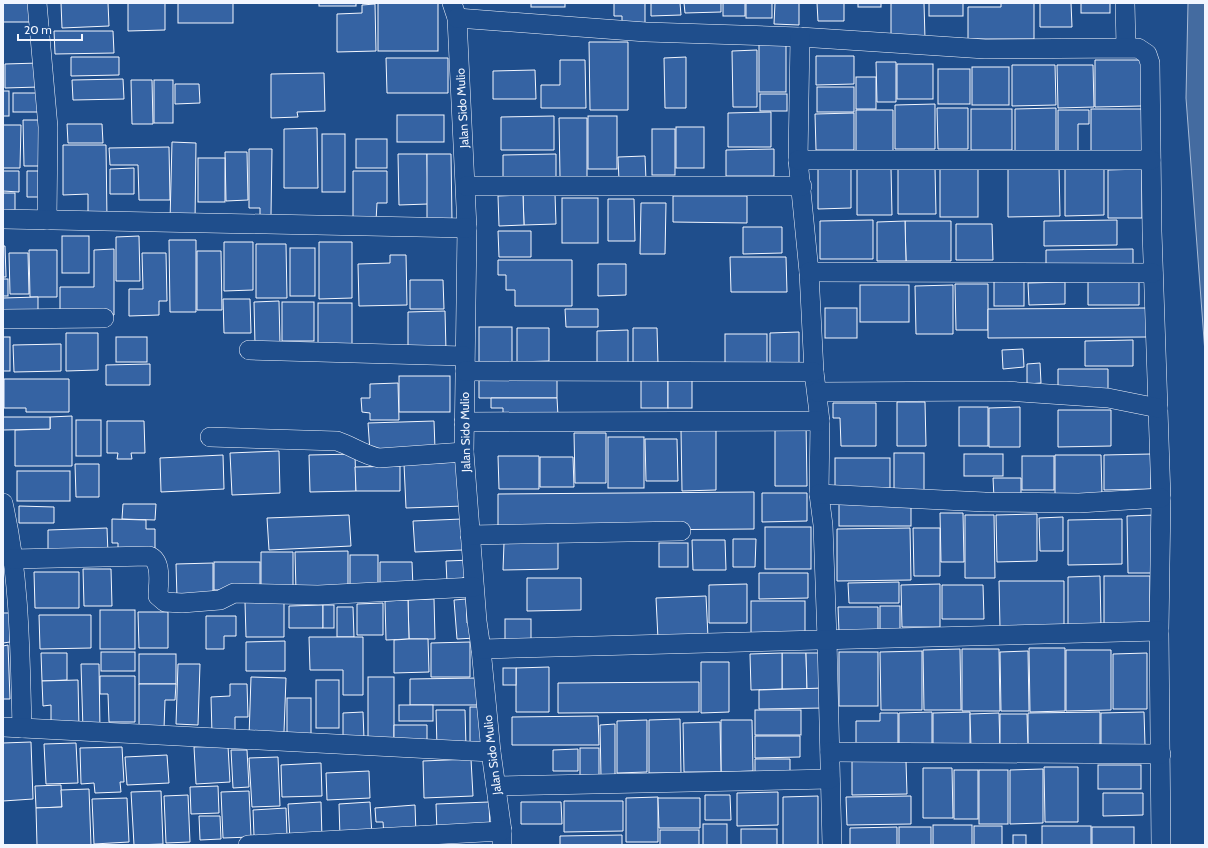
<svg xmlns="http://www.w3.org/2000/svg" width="1208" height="848" font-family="Cabin,sans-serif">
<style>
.water{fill:#446ba0;stroke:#a8bbd7}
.building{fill:#3563a3;stroke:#f2f6ff}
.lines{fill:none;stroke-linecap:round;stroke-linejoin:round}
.street-casing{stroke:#f2f6ff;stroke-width:20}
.street{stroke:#1f4e8c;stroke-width:19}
.labels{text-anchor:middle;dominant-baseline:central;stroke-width:3;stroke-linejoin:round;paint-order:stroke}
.street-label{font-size:12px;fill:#f2f6ff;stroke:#1f4e8c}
</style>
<rect width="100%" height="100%" fill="#1f4e8c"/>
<polygon class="water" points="1188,3 1205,3 1205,353 1186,98"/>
<g class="building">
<polygon points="3,3 33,3 34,22 3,22"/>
<polygon points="61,3 108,3 109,26 62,28"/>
<polygon points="128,3 165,3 165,30 128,31"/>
<rect x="178" y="3" width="55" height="20"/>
<rect x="319" y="3" width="37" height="3"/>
<rect x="378" y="3" width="60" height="48"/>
<rect x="531" y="3" width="34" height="4"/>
<polygon points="614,3 645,3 645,23 622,23 622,16 614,16"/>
<polygon points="651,3 680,3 681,15 651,16"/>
<polygon points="684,3 721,3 721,12 685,13"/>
<rect x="723" y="3" width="22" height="13"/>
<rect x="746" y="3" width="26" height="15"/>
<polygon points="775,3 799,3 799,25 774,24"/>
<polygon points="817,3 844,3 844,21 818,21"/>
<rect x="858" y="3" width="23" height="4"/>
<polygon points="891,3 924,3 925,39 891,39"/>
<rect x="929" y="3" width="34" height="13"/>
<polygon points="1001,3 1034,3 1034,39 968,39 968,7 1001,7"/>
<polygon points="1040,3 1071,3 1072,27 1040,27"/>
<rect x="1081" y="3" width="29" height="10"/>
<polygon points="375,4 376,51 337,52 337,14 362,13 362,5"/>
<polygon points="54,31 113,31 114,53 55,54"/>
<polygon points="589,42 628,42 628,110 590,110"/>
<rect x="759" y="44" width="27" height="48"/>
<polygon points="757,50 757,107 733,107 732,51"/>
<polygon points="816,56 854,56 854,84 816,85"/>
<polygon points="71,57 119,57 119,75 71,76"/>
<polygon points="686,57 686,108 665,108 664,58"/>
<polygon points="386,58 448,58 448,93 387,93"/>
<polygon points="560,60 585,60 586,108 541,108 541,85 560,85"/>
<polygon points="1095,60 1142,60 1142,106 1095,107"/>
<polygon points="876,62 896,62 896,102 877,102"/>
<polygon points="39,63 39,87 5,88 5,64"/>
<rect x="897" y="64" width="36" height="35"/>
<polygon points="1012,65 1055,65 1056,105 1012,106"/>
<polygon points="1057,65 1093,65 1094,107 1058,108"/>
<rect x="972" y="67" width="37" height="38"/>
<rect x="938" y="69" width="32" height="35"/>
<polygon points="535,70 536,99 493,99 493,71"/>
<polygon points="324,73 325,111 297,112 298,117 271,118 271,74"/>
<rect x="856" y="77" width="20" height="32"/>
<polygon points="123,79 124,99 73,100 72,80"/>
<polygon points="131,80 152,80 153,124 132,124"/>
<rect x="154" y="80" width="19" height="43"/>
<polygon points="175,84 199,84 200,103 175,104"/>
<rect x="817" y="87" width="37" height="25"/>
<rect x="3" y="91" width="6" height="25"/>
<rect x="13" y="93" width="27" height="19"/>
<rect x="760" y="94" width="27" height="17"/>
<polygon points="935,104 935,149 895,149 895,105"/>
<polygon points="937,108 968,108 968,149 938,149"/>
<polygon points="1056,108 1056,154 1015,154 1015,109"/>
<rect x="971" y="109" width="41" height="41"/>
<rect x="1091" y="109" width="51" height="45"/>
<polygon points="856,110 893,110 893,151 856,152"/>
<polygon points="1058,110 1089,110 1089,124 1078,124 1078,153 1058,153"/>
<polygon points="771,112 771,147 728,147 728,113"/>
<polygon points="854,113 854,150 816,150 815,114"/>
<rect x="397" y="115" width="47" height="27"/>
<polygon points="554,116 554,150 501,150 501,117"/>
<rect x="588" y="116" width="29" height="53"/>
<polygon points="559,118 587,118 587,177 560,177"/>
<polygon points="23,120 45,120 45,166 24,166"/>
<polygon points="67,124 102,124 103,143 68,143"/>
<polygon points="3,125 21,125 20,168 3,168"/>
<rect x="676" y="127" width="28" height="41"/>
<polygon points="317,128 318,188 284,188 284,129"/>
<rect x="652" y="129" width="23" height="46"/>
<rect x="322" y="134" width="23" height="58"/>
<rect x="356" y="139" width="31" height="29"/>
<polygon points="172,142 196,143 195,221 170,221"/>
<polygon points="63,145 106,145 107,219 88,219 88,194 63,195"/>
<polygon points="169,147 170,200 139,200 138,165 110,165 109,148"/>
<polygon points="249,149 272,149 271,215 260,215 260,208 249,208"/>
<polygon points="774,149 774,176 726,176 726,150"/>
<polygon points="225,152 247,152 248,200 226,201"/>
<polygon points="398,154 427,154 428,204 399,205"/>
<polygon points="427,154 451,154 452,221 427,221"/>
<polygon points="556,154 556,178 503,178 503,155"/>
<polygon points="645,156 646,180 619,181 618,157"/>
<rect x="198" y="158" width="27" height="44"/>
<polygon points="1065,165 1104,165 1104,215 1065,216"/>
<polygon points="818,166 851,166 851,208 818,209"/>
<polygon points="1059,166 1060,216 1008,217 1008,167"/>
<polygon points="134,168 134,194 110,194 110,169"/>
<polygon points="857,168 891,168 892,215 857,215"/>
<polygon points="898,168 935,168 936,214 898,214"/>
<rect x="940" y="169" width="38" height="48"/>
<polygon points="1142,169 1142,218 1108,218 1108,170"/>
<polygon points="3,171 19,171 19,192 3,191"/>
<polygon points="27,171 47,171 46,197 27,197"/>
<polygon points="353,171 387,171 387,203 377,203 376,221 353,221"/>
<rect x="3" y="193" width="12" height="17"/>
<polygon points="555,194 556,224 524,225 523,195"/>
<polygon points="523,195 524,225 499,226 498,196"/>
<polygon points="673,196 747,196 747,223 673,222"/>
<rect x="562" y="198" width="36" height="45"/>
<polygon points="608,199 634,199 635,241 608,241"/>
<polygon points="641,203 666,203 665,254 640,254"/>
<polygon points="873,220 873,259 820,259 820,221"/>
<polygon points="1117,220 1117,245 1044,246 1044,221"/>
<polygon points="905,221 951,221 951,261 906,261"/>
<polygon points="905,221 906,261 877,261 877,222"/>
<polygon points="956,224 992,224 993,260 956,260"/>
<polygon points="743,227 782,227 782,253 743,254"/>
<polygon points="498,231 531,231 531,257 499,257"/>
<rect x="62" y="236" width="27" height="37"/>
<polygon points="139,236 140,281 116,281 116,237"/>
<polygon points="169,240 196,240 196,312 170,312"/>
<polygon points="224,242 253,242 253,290 224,291"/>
<polygon points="319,242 352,242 352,298 319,299"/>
<polygon points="256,244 286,244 287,298 256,298"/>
<polygon points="3,246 5,246 6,277 3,277"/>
<rect x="290" y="248" width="25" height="48"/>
<polygon points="114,249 114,315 60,316 60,287 94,287 94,250"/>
<polygon points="1133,249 1133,270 1046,270 1046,250"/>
<polygon points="29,250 57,250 57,297 30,297"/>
<polygon points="197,251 221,251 222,310 197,310"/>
<polygon points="9,253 28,253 29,294 10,294"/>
<polygon points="142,253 166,253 167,301 159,301 159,315 129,316 129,289 143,289"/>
<polygon points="390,255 406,255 407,305 359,306 358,264 390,263"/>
<polygon points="730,257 786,257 787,292 731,292"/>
<polygon points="498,260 572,260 572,306 515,306 515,290 506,290 506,275 498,275"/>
<polygon points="598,264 626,264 626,295 598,296"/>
<rect x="3" y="279" width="5" height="17"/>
<rect x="994" y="279" width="30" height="27"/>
<polygon points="1139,279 1139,305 1088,305 1088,280"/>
<polygon points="410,280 443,280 444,309 410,309"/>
<polygon points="1065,282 1065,304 1029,305 1028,283"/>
<polygon points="955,284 988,284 988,330 956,330"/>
<rect x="860" y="285" width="49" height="37"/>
<polygon points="953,285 953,334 916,334 915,286"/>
<polygon points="38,297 38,317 3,317 3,298"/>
<polygon points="223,299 250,299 251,333 224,333"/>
<polygon points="279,301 280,344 255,345 254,302"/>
<rect x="282" y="302" width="32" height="39"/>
<rect x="318" y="303" width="34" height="43"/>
<rect x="825" y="308" width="32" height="30"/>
<polygon points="1147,308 1147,337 988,338 988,309"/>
<polygon points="565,309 598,309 598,327 566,327"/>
<polygon points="445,311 446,351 408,352 408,312"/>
<rect x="479" y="327" width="33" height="36"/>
<polygon points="517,328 549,328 549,361 517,362"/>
<polygon points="633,328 657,328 658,364 633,364"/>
<polygon points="628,330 628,363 597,363 597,331"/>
<polygon points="799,332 799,369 770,369 770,333"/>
<polygon points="66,333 98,333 98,370 66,371"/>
<rect x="725" y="334" width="42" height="36"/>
<rect x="3" y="337" width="7" height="34"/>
<rect x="116" y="337" width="31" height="25"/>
<polygon points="1133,340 1133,366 1085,366 1085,341"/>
<polygon points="61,344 61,371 14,372 13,345"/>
<polygon points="1023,349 1024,367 1003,369 1002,350"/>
<polygon points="1040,363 1041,383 1027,384 1027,364"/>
<polygon points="150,364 150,385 106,385 106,365"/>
<polygon points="1058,369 1108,369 1108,389 1058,390"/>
<polygon points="557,374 557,398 479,398 479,375"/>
<rect x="399" y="376" width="51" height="36"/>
<polygon points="4,379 69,379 69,412 26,412 26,408 4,408"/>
<rect x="641" y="379" width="27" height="29"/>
<rect x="668" y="379" width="24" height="29"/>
<polygon points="398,383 399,420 370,420 370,413 362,412 361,398 370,398 370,384"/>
<polygon points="491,398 557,398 558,416 503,417 503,408 491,408"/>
<polygon points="897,402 925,402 926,446 897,446"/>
<polygon points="833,403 876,403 876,446 841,446 840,418 833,418"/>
<rect x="959" y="407" width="29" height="39"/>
<polygon points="1020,407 1020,447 989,447 989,408"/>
<polygon points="1058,410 1111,410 1111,446 1058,447"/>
<polygon points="72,416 72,466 15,466 15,430 50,429 50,417"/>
<polygon points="3,417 50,417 50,429 3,430"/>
<rect x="76" y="420" width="25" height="36"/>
<polygon points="107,421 144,421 145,453 131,453 132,459 117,459 118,453 107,453"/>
<polygon points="434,421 435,449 370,452 368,423"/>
<polygon points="775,423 806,423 807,486 775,486"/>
<polygon points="681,430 716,430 716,490 682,491"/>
<polygon points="574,433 606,433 606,483 575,483"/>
<rect x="608" y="437" width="36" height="51"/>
<polygon points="645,439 677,439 678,481 646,481"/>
<polygon points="279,451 280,493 232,495 230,453"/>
<rect x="894" y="453" width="30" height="38"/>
<polygon points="355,454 356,491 310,492 309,455"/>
<rect x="964" y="454" width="39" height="22"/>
<polygon points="1151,454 1151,489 1104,490 1104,455"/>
<polygon points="223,455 224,489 161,492 160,458"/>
<polygon points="1055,455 1101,455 1102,496 1055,497"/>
<polygon points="498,456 539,456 539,489 499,489"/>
<rect x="1022" y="456" width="32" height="34"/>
<polygon points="540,457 573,457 574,487 540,487"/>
<rect x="835" y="458" width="55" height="30"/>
<polygon points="462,462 464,506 406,508 404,464"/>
<polygon points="75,464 99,464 99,497 76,497"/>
<polygon points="400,466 400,491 356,491 355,467"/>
<rect x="17" y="471" width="53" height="30"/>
<polygon points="993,478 1021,478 1021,498 994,498"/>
<polygon points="754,492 754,529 498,531 498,494"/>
<polygon points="762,493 807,493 807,521 762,522"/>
<rect x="839" y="501" width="72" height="25"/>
<polygon points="123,504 156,504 155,520 122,519"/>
<polygon points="19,506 54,507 54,523 19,523"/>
<polygon points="940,513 963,513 964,562 941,562"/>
<polygon points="1037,514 1037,561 997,562 996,515"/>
<polygon points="349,515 351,546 269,550 267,518"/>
<polygon points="965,515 994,515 995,578 965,578"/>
<polygon points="1155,515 1156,573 1128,573 1127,516"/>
<polygon points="1063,517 1063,551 1040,551 1039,518"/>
<polygon points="112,519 146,520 146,529 155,529 155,549 118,549 118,543 112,543"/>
<polygon points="462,519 463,550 415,552 413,521"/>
<polygon points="1122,519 1122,564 1068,565 1068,520"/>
<rect x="765" y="527" width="46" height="42"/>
<polygon points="107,528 108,554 48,556 48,530"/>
<polygon points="910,528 911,580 837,581 837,529"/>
<polygon points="913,528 940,528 940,576 914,576"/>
<polygon points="733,539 756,539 755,567 733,567"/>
<polygon points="692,540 725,540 726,570 693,570"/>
<polygon points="558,542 558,569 503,570 504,543"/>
<rect x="659" y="543" width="29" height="24"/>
<polygon points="348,551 348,591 296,592 295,552"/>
<polygon points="261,552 293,552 293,590 261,591"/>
<rect x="350" y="555" width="28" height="33"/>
<polygon points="472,560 472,577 462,578 462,583 447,583 446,561"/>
<rect x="214" y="562" width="46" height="28"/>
<polygon points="380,562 412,562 413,588 380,588"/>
<polygon points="213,563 213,597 177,598 176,564"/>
<polygon points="83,569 111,569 112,606 84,606"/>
<polygon points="34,572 79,572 79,608 35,608"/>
<polygon points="759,573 808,573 808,598 759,599"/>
<polygon points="1100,576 1101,627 1068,627 1068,577"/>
<rect x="1104" y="576" width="46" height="49"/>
<polygon points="527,578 581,578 581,610 527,611"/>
<polygon points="999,581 1064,581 1064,628 1000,628"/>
<polygon points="899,582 899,603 849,603 848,583"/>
<polygon points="747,584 747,623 709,623 709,585"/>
<polygon points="940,584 940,627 902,627 901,585"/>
<polygon points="942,585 983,585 984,619 942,619"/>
<polygon points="706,596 708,637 658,639 656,598"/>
<polygon points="434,599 435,639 409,639 408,600"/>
<polygon points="466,599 467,623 476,622 476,638 457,639 454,600"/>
<polygon points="408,600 409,639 386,640 385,601"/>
<rect x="751" y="601" width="54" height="35"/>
<polygon points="245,602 284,602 284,637 246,637"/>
<polygon points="383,603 383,635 357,635 357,604"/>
<polygon points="323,605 323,628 289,628 289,606"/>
<rect x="323" y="605" width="11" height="23"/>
<rect x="880" y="606" width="20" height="27"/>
<polygon points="337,607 353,607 354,637 337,637"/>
<polygon points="838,607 878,607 878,631 839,632"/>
<rect x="100" y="610" width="35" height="39"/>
<polygon points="138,612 168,612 168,648 139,648"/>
<polygon points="3,613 10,613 10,642 3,643"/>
<polygon points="39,615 91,615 91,648 40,649"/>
<polygon points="206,616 236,616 236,636 224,636 224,649 206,649"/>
<rect x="505" y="619" width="26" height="23"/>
<polygon points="309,637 363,637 363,695 343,695 343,670 310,670"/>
<polygon points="409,639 428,639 429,672 394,673 394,640"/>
<polygon points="285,641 285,671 246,671 246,642"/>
<polygon points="470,642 470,677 431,677 431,643"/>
<polygon points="8,645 10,699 3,699 3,646"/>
<polygon points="1029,648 1065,648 1065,711 1030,712"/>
<polygon points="960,649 961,710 924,710 923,650"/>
<polygon points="962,649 999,649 1000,711 962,711"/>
<polygon points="1066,650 1111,650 1111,710 1066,711"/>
<polygon points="922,651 922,710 881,710 880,652"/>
<polygon points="1028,651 1029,711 1001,711 1000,652"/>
<rect x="101" y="652" width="34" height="19"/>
<rect x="839" y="652" width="39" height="54"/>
<polygon points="41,653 67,653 67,680 42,681"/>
<polygon points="782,653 806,653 807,689 782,689"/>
<polygon points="782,653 782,689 751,690 750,654"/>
<polygon points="806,653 823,653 824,688 807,689"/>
<polygon points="1147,653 1147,709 1113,709 1113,654"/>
<rect x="139" y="654" width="37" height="30"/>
<polygon points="701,662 729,662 729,712 701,713"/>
<polygon points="81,664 99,664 100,730 83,730"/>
<polygon points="178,664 200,664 198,725 176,724"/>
<polygon points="549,667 549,712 516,712 516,668"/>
<rect x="503" y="668" width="13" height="17"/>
<polygon points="100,676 135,676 135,722 109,722 108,694 100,694"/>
<polygon points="251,677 286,678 284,732 249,737"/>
<rect x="368" y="677" width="26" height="65"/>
<polygon points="477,678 477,705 410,705 410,679"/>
<polygon points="78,680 79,728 51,728 51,705 43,706 42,681"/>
<rect x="316" y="680" width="23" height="48"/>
<polygon points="699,682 699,712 558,713 558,683"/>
<polygon points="139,684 176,684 175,700 165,700 164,729 139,729"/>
<polygon points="230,684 247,684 248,717 235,717 235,733 212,734 211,697 230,696"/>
<polygon points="824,688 824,708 759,709 759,690"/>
<rect x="287" y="698" width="24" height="37"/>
<rect x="399" y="705" width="34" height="16"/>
<rect x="470" y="707" width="14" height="38"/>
<polygon points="436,710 465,710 466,747 437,747"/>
<rect x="755" y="710" width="46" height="25"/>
<polygon points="363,712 364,739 343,740 343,713"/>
<polygon points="932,712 932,748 899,748 899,713"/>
<polygon points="970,712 970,748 933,748 933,713"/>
<polygon points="1100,712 1100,749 1028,749 1028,713"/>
<polygon points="1144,712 1145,745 1101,745 1101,713"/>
<polygon points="880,713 898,713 898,749 856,749 856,721 880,721"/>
<polygon points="999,713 1000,747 971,748 970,714"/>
<polygon points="1000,714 1027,714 1028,747 1000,747"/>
<polygon points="598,716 599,745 512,745 512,717"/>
<polygon points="680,719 681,773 649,773 649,720"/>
<polygon points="647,720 647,772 617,773 617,721"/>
<polygon points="721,720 752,720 753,771 721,772"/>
<polygon points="720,722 721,772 684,772 683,723"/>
<polygon points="615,724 615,777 601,777 600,725"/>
<polygon points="394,725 427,725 427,745 394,746"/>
<polygon points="755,736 800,736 800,757 755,758"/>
<polygon points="31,742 33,799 3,801 3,743"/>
<polygon points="76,743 78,783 46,784 44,744"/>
<polygon points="228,746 230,782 196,784 194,747"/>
<polygon points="122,747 124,782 120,782 121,792 95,793 94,783 81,784 80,748"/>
<rect x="580" y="748" width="19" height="27"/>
<polygon points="578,749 578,771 553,771 553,750"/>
<polygon points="231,750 247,750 249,787 233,788"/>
<polygon points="167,755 169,783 127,785 125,757"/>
<polygon points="278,757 280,806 252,807 249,758"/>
<polygon points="471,759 473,796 424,798 423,761"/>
<polygon points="755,759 790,759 790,774 755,775"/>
<polygon points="852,761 906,761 907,794 852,795"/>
<polygon points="321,763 322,796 282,797 281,765"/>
<rect x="1098" y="765" width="43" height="24"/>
<polygon points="1044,767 1078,767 1078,822 1045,822"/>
<polygon points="923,768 952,768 953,818 923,818"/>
<polygon points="1043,769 1043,823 1010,824 1010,770"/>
<rect x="954" y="770" width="24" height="49"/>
<rect x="979" y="770" width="29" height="54"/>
<polygon points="369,771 370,798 327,800 326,773"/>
<polygon points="61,785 62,807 36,808 35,786"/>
<polygon points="218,786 219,813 191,814 190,787"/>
<polygon points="89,789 91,845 37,845 36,808 62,807 61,790"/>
<polygon points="161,791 163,844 134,845 131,792"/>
<polygon points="249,791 251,837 223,838 221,792"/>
<polygon points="778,792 778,825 737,826 737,793"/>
<polygon points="1103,793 1143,793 1143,815 1103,816"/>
<polygon points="188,795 190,842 166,843 164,796"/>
<polygon points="705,795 730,795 731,820 705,820"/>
<polygon points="818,796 818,845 783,845 783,797"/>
<polygon points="911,796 911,824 847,825 846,797"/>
<polygon points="658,797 658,842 626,842 626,798"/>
<polygon points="127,798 129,842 94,844 92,799"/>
<polygon points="658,798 700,798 700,828 659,828"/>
<polygon points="564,801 623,801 623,831 564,832"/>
<polygon points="321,802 322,839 290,840 288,804"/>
<polygon points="370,802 372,836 340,838 339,804"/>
<polygon points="489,802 490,830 437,832 436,804"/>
<polygon points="521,802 561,802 562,824 521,824"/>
<polygon points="415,805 416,834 384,836 383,822 376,822 375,808"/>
<polygon points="286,808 287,835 254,836 253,810"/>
<polygon points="199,816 220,816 221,839 200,840"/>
<rect x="703" y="824" width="24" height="21"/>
<rect x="933" y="825" width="39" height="20"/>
<rect x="974" y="826" width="28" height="19"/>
<rect x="1042" y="826" width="49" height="19"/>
<polygon points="897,827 897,845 850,845 850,828"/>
<rect x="899" y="827" width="32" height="18"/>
<rect x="1092" y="827" width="42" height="18"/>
<rect x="741" y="829" width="36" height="16"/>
<rect x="660" y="830" width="39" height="15"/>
<polygon points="622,835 622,845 560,845 560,836"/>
<rect x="1013" y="835" width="13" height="10"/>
</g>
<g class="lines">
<g class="street-casing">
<g id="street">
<polyline points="37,3 48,127 47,220"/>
<polyline points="452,3 457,18 467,228 464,452 477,621 481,649 491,752 502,831 502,845"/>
<polyline points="1125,3 1126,47"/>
<polyline points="457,18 646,32 800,37 985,49 1138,48 1147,54 1150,63 1152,231 1161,498 1159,631 1161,845"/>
<polyline points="800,37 798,160 809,272 814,372 820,421 819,494 823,525 827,639 832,845"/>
<polyline points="798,160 1151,160"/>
<polyline points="466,186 802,186"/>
<polyline points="3,219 467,228"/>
<polyline points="809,272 1153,273"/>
<polyline points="3,319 104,318"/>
<polyline points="249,350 464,356"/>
<polyline points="465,371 814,372"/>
<polyline points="817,392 1006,391 1108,398 1158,408"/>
<polyline points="464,422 820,421"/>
<path d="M210 437 337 441C352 446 364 455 379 458L464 452"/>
<polyline points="819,494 985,502 1079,503 1161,498"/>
<path d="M3 503C20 577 20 652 22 728"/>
<polyline points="470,535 681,531"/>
<path d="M12 559 149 556C163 561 158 584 158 596L165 602 182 603 220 600 234 593 318 595 474 587"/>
<polyline points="481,649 1159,631"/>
<polyline points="3,727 491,752"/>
<polyline points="830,752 1161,754"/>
<polyline points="496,786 830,779"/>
<polyline points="248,845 502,831"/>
</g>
</g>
<use href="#street" class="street"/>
</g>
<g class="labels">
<g class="street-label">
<text transform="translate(462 108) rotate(-93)">Jalan Sido Mulio</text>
<text transform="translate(465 432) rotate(-91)">Jalan Sido Mulio</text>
<text transform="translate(492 755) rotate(-97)">Jalan Sido Mulio</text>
</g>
</g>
<rect width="1208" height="848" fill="none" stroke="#f2f6ff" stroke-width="8"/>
<path d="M18 34v6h64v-6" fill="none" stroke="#f2f6ff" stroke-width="2"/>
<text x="24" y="34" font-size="12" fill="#f2f6ff" stroke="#1f4e8c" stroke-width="3" paint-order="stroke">20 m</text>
</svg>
